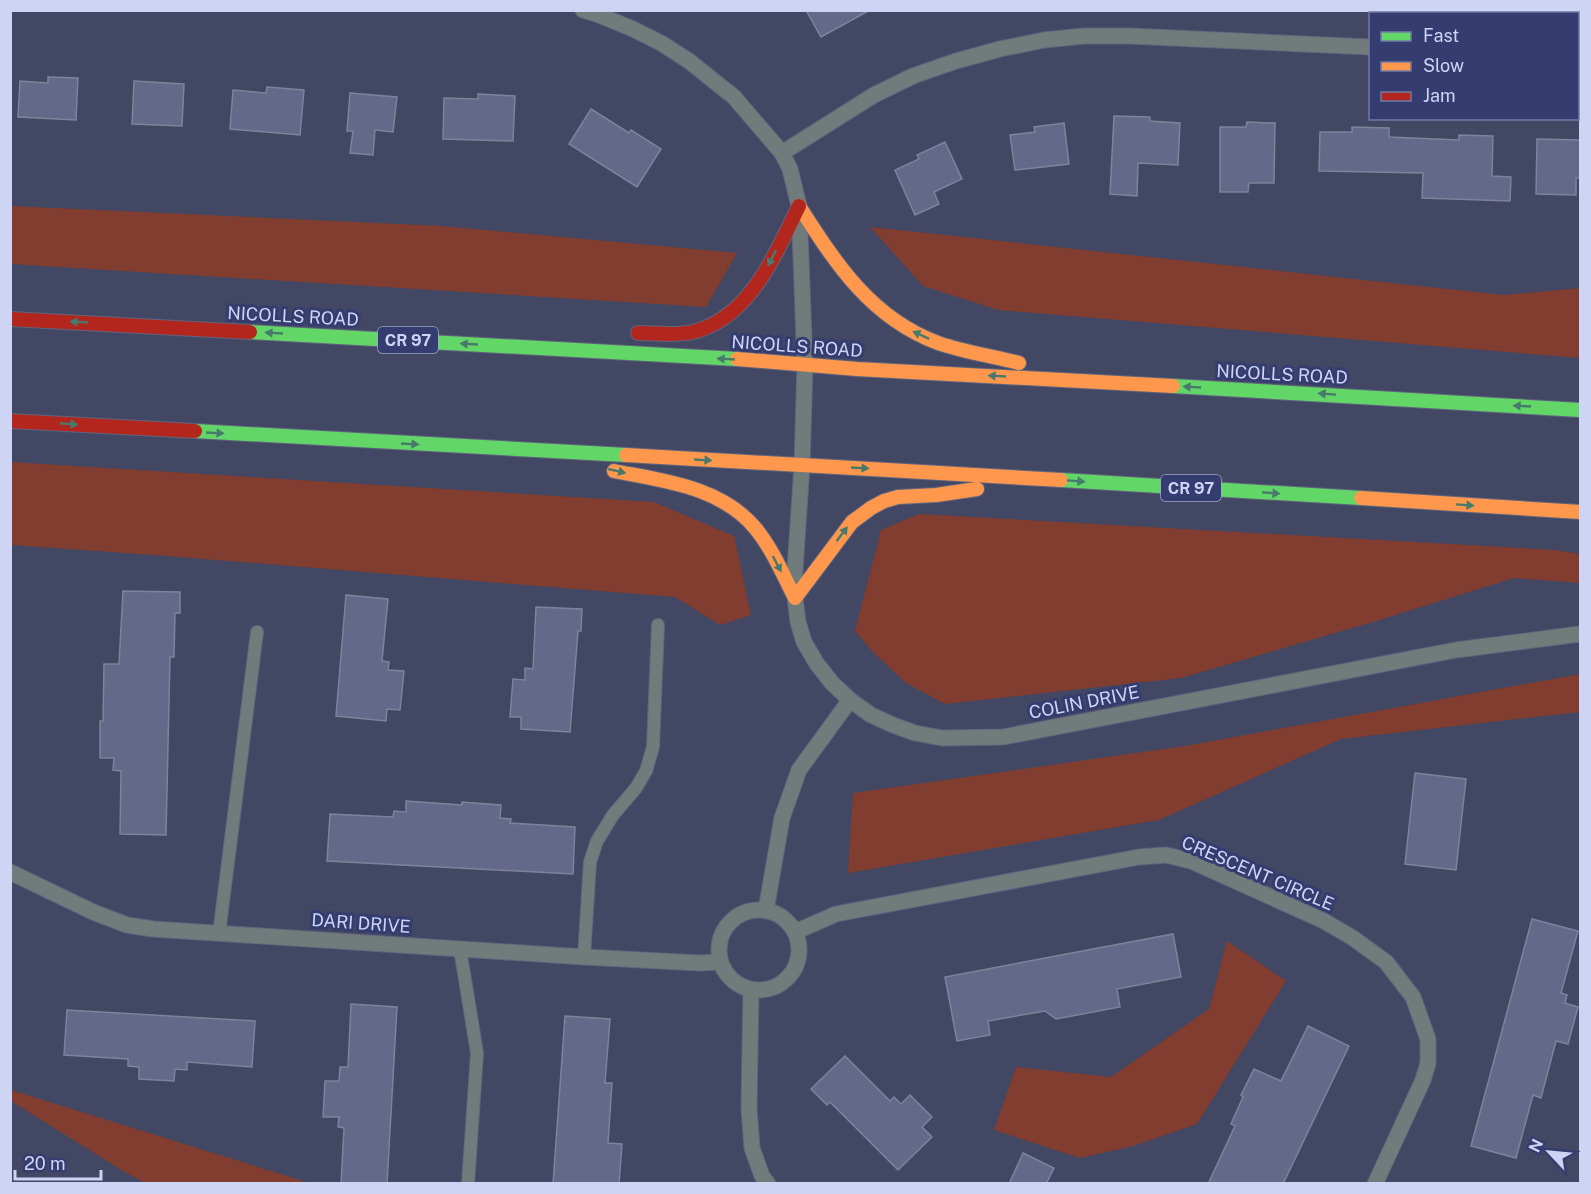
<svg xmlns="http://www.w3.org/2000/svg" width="1591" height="1194" font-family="'Public Sans',sans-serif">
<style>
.green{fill:#813d30}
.building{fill:#64698a;stroke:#7e839b;stroke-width:1.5}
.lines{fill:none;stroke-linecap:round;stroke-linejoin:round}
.lane-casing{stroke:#60657e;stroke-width:14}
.street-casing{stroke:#60657e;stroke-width:17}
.fast-casing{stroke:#60657e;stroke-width:16}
.slow-casing{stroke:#60657e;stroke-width:16}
.jam-casing{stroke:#60657e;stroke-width:16}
.lane{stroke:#727b7b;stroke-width:12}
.street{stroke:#727b7b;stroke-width:15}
.fast{stroke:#63d668;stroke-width:14}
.slow{stroke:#ff974d;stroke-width:14}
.jam{stroke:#b3261e;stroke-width:14}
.oneway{fill:#477a6d}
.labels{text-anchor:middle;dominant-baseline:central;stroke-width:6;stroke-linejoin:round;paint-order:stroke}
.shield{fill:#353d70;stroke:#a0a7cc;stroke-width:1.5}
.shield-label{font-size:16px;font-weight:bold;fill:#ced5f4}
.street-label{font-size:18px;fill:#ced5f4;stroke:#353d70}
</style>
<rect width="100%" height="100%" fill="#424763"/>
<g class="green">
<polygon points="11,206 442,226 737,253 706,307 11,264"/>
<polygon points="870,227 1504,295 1580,288 1580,358 998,310 923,286"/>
<polygon points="10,462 654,502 734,536 751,615 720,625 675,597 154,555 11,545"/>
<polygon points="919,514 1555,550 1580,554 1580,583 1514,578 1373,622 1181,678 945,704 906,683 871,650 855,631 881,530"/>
<polygon points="1580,674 1580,712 1341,739 1159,820 848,873 853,793 1185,746"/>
<polygon points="1227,941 1286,981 1197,1124 1133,1146 1080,1158 994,1130 1016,1067 1111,1077 1209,1009"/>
<polygon points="11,1090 300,1180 307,1183 145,1183 123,1171 11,1101"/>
</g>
<g class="building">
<polygon points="806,10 870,10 821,37"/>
<polygon points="48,77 78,78 76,120 18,117 20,81 48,83"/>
<polygon points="134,81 184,84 182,126 132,124"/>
<polygon points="267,87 304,90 300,135 230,129 233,90 266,93"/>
<polygon points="350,93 397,97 393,132 375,130 373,155 350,153 353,131 347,131"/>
<polygon points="478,94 515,96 513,141 443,139 444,98 478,99"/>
<polygon points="591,109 629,133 631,130 661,149 637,187 569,144"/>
<polygon points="1114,116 1150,117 1150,121 1180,123 1178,165 1138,163 1137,196 1110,194"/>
<polygon points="1247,122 1275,123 1274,183 1249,183 1248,192 1220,192 1220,127 1246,127"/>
<polygon points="1064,123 1069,164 1015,170 1010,135 1035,132 1034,127"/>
<polygon points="1352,127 1389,128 1389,137 1459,140 1459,135 1493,136 1492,176 1511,177 1510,201 1422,198 1423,173 1319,171 1320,132 1352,132"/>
<polygon points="1537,139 1581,140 1581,178 1576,178 1576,195 1536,194"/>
<polygon points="945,142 962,179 934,192 939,204 915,215 895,170 919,159 917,155"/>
<polygon points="123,591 180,592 180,613 175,613 174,657 170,657 166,835 120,834 121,771 113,770 114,758 100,758 100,721 103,721 104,664 119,664"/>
<polygon points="346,595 388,599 382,661 389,662 388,670 404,671 400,710 387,709 386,721 336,716"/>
<polygon points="536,607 582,609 581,631 578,631 570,732 521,729 521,717 510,717 513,679 525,680 525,668 533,669"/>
<polygon points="1415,773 1466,779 1456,870 1405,864"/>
<polygon points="406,801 462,805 462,802 501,805 500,818 511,819 510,823 575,827 573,874 327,861 330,814 393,817 394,811 406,812"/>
<polygon points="1532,919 1578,931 1561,993 1567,995 1565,1003 1578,1007 1568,1044 1556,1041 1541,1098 1533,1095 1516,1158 1471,1146"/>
<polygon points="1173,934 1181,977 1117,989 1120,1007 1056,1019 1045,1011 988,1021 990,1035 957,1041 945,977"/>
<polygon points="351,1004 397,1007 387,1184 341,1184 344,1128 338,1127 339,1117 323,1117 325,1081 339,1081 340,1067 348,1067"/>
<polygon points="67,1010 255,1021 252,1067 187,1062 187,1070 175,1069 174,1081 139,1079 139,1067 128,1066 128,1059 64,1055"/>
<polygon points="565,1016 610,1019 605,1083 612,1083 608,1143 622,1144 619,1184 553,1184"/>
<polygon points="1308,1026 1349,1046 1283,1184 1208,1184 1235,1126 1231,1124 1243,1097 1241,1095 1254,1069 1281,1081"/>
<polygon points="845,1056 890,1101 894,1097 901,1104 910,1095 932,1117 922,1127 932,1137 898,1170 830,1102 827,1105 811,1089"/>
<polygon points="1023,1153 1054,1168 1046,1184 1009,1184"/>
</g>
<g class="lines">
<g class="lane-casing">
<g id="lane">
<polyline points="219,934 257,632"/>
<polyline points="460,949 477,1053 468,1184"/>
<polyline points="584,957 590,862 597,841 613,815 636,788 646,771 653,747 658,625"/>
</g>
</g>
<g class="street-casing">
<g id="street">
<polyline points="583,10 599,15 633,29 661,43 689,61 734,97 782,153 790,169 799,206 805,365 802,465 795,570 795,598 798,622 804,642 817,664 832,683 850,700 871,715 893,725 915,733 942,738 1003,737 1456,650 1580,634"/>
<polyline points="1578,56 1580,56"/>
<polyline points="782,153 874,95 913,76 956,61 1000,49 1044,40 1084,36 1130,36 1370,47"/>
<polyline points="10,872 93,912 127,925 153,929 584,957 700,963 720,962"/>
<circle cx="759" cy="950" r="40"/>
<polyline points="766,910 782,818 799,770 850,700"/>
<polyline points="795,932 836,914 1139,857 1166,855 1191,861 1324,921 1353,938 1386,962 1413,997 1428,1039 1428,1063 1423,1080 1375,1184"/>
<polyline points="751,990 749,1108 752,1148 762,1176 768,1184"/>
</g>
</g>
<g class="fast-casing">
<g id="fast">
<polyline points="250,332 737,359"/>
<polyline points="1173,386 1580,410"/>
<polyline points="195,431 626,455"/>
<polyline points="1061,480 1361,498"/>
</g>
</g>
<g class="slow-casing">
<g id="slow">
<path d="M799 206C836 264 871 318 938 343 964 352 992 356 1019 363"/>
<polyline points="737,359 857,369 1173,386"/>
<polyline points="626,455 1061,480"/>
<path d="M614 471C664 481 722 487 756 529 773 550 783 575 795 598L852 522 871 508 884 501 898 497 936 495 977 489"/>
<polyline points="1361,498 1580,512"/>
</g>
</g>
<g class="jam-casing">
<g id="jam">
<polyline points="10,319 250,332"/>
<path d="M638 333C656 333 675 336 693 332 751 317 775 254 799 206"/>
<polyline points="10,421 195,431"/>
</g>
</g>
<use href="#lane" class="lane"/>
<use href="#street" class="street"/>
<use href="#fast" class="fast"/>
<use href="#slow" class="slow"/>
<use href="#jam" class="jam"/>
</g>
<defs><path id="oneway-solid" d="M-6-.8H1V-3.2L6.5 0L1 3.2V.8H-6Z" transform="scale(1.5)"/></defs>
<g class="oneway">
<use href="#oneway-solid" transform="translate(772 258) rotate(117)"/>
<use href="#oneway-solid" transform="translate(79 322) rotate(-177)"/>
<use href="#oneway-solid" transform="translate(274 333) rotate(-177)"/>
<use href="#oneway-solid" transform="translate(921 335) rotate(-155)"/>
<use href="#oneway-solid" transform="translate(469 344) rotate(-177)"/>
<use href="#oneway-solid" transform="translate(726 359) rotate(-177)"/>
<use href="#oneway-solid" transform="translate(997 376) rotate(-177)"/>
<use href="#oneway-solid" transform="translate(1192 387) rotate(-177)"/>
<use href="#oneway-solid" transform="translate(1327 394) rotate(-176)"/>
<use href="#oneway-solid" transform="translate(1522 406) rotate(-177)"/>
<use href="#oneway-solid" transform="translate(69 424) rotate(4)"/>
<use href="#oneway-solid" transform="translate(215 433) rotate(3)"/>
<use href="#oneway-solid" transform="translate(410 444) rotate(3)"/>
<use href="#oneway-solid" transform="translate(703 460) rotate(3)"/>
<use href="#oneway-solid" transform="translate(860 468) rotate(3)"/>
<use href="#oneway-solid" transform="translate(617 471) rotate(13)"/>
<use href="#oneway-solid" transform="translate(1076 481) rotate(4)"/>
<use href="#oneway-solid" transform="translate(1271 493) rotate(4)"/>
<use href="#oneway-solid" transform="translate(1465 505) rotate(4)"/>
<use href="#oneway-solid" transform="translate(842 534) rotate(-53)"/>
<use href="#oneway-solid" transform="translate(777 564) rotate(62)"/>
</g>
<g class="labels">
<g class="shield">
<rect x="378" y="327" width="60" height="26" rx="4.5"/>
<rect x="1161" y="475" width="60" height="26" rx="4.5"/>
</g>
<g class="shield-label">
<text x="408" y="340">CR 97</text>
<text x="1191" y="488">CR 97</text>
</g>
<g class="street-label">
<text transform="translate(293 316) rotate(3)">NICOLLS ROAD</text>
<text transform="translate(797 346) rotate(4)">NICOLLS ROAD</text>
<text transform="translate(1282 374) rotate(3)">NICOLLS ROAD</text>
<text transform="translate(1084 702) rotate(-11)">COLIN DRIVE</text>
<text transform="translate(1258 873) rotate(23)">CRESCENT CIRCLE</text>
<text transform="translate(361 923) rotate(4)">DARI DRIVE</text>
</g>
</g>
<rect width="1591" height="1194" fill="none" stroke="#ced5f4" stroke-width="24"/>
<rect x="1369" y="12" width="210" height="108" fill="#353d70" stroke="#727aa5" stroke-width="1.5"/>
<rect x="1381" y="32" width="30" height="9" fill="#63d668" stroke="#727aa5" stroke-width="1.5"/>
<text x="1423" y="42" font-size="18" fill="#ced5f4">Fast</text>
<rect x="1381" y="62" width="30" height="9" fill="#ff974d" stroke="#727aa5" stroke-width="1.5"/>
<text x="1423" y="72" font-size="18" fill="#ced5f4">Slow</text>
<rect x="1381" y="92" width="30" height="9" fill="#b3261e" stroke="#727aa5" stroke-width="1.5"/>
<text x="1423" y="102" font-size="18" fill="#ced5f4">Jam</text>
<g transform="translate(1549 1152) rotate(296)" stroke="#353d70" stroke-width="4.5" paint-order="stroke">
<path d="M0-4.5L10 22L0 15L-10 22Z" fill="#ced5f4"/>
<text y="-9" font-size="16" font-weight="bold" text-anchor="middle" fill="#ced5f4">N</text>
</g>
<path d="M15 1170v9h86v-9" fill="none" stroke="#ced5f4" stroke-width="3"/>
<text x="24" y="1170" font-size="18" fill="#ced5f4" stroke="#353d70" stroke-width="4.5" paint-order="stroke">20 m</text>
</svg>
